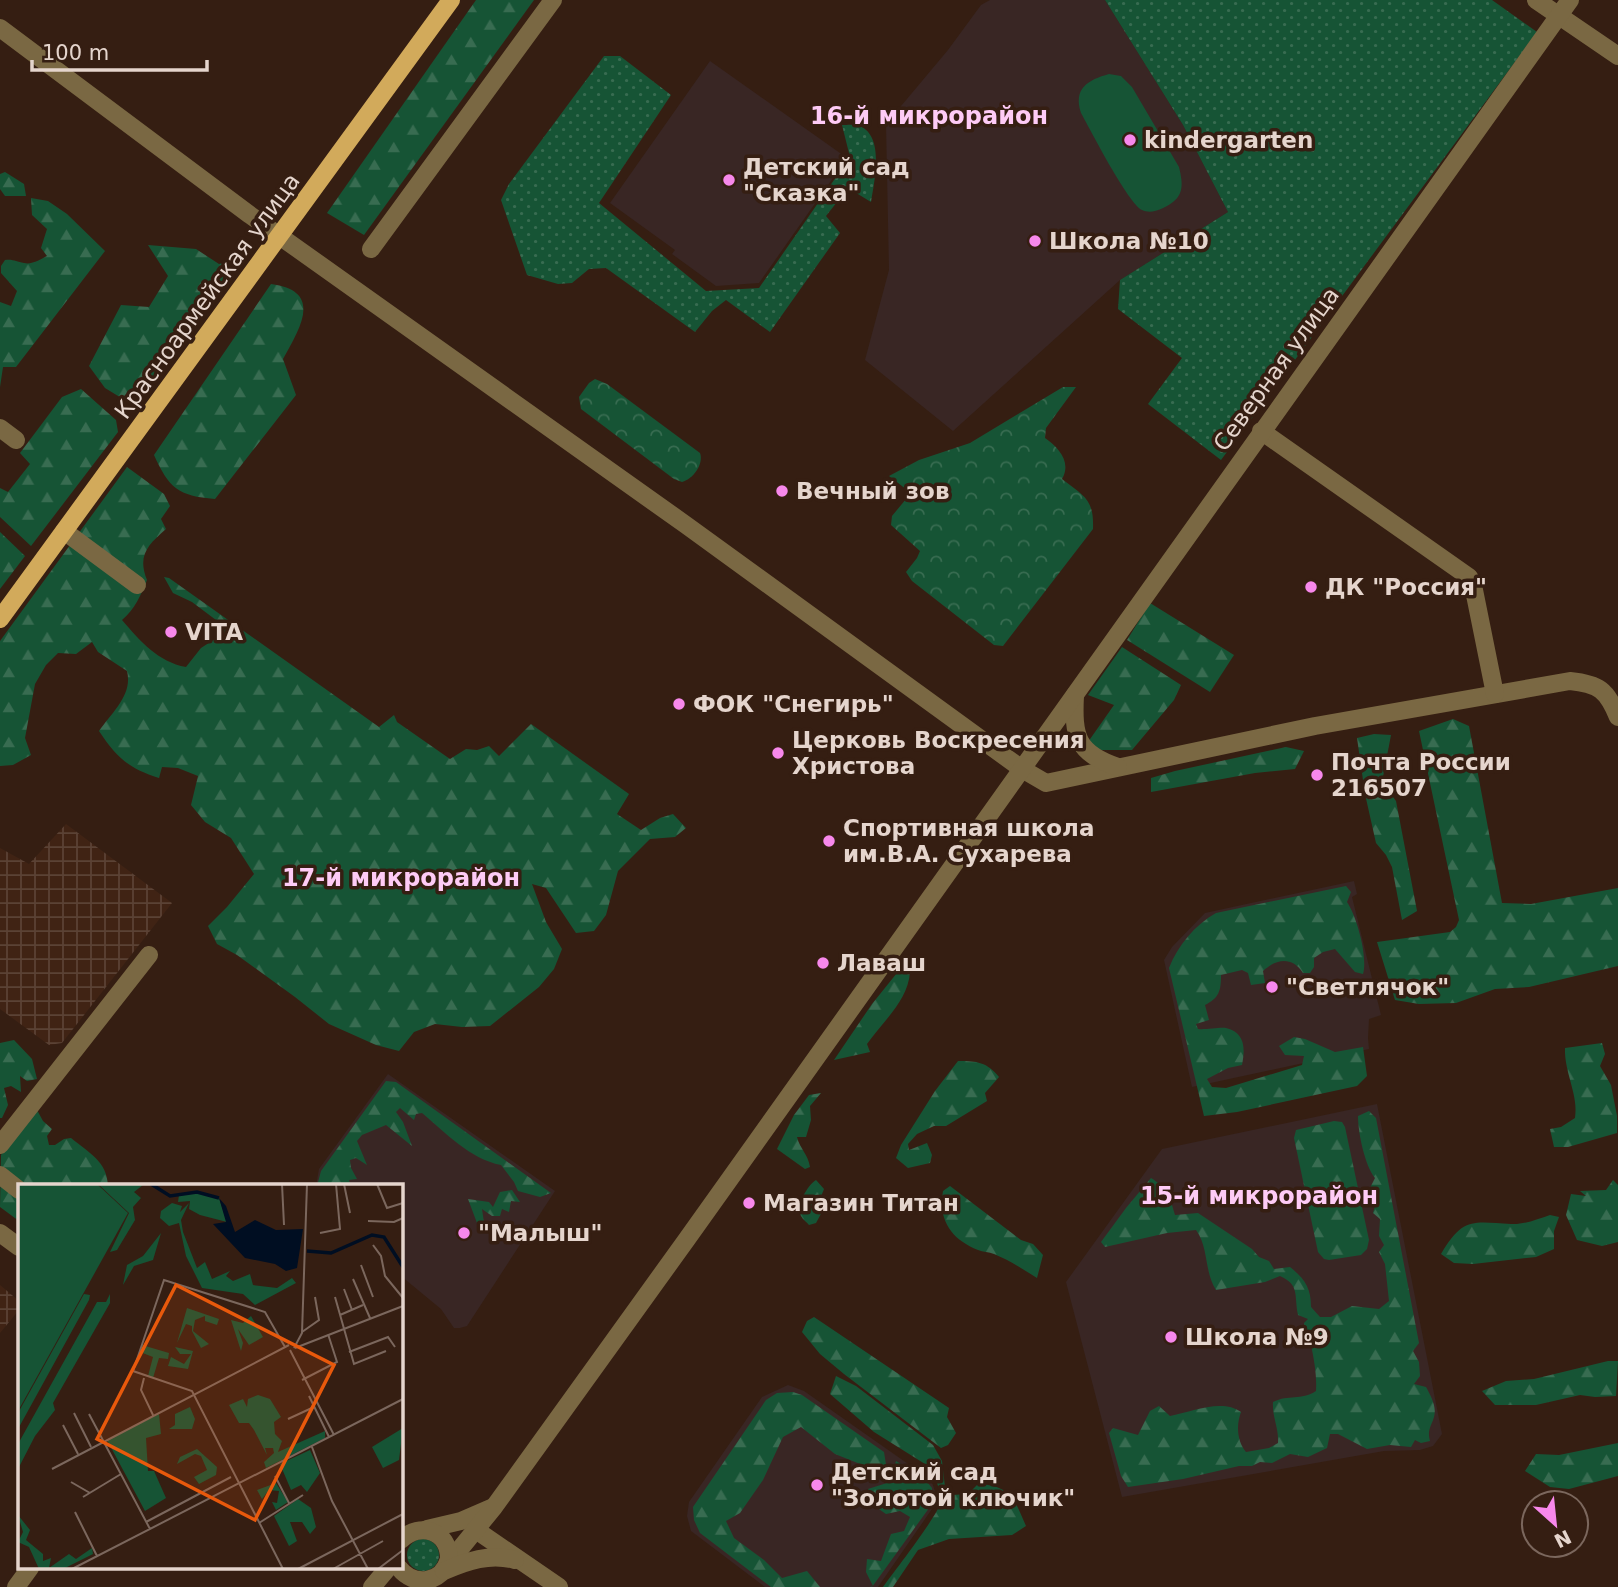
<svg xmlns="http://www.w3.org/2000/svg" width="1618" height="1587" font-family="'DejaVu Sans',sans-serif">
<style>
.industrial{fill:url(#industrial-grid)}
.education{fill:#392624}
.grass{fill:url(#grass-dots)}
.forest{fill:url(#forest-firs)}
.park{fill:url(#park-crowns)}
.pitch{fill:#165435}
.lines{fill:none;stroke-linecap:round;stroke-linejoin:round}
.minor{stroke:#7a6843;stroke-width:18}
.major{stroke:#d2aa5b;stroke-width:18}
.poi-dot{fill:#f788eb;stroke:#351e12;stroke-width:2.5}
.labels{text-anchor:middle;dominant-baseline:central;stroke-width:7;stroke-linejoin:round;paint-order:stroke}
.poi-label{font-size:23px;font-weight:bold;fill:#e5d5cd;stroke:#351e12;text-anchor:start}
.street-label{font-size:23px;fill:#e5d5cd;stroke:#351e12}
.neighbourhood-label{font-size:24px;font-weight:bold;fill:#fecbf6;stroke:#351e12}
.inset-river{fill:none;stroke:#000e22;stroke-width:3.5}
.inset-road{fill:none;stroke:#7b675d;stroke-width:2}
.view{fill:#e8590c;fill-opacity:0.15;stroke:#e8590c;stroke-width:3.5}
.inset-edge{fill:none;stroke:#e5d5cd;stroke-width:3.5}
</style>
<defs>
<pattern id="industrial-grid" width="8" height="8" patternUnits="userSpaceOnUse" patternTransform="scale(1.75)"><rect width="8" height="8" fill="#402314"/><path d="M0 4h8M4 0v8" fill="none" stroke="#5b4235"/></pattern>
<pattern id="grass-dots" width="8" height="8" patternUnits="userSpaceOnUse" patternTransform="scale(1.75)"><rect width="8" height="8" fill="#165435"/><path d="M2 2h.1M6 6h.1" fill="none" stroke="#386c51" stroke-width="1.8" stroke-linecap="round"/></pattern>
<pattern id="forest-firs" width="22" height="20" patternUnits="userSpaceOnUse" patternTransform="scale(1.75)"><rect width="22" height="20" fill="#165435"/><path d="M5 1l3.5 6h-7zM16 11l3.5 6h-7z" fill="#386c51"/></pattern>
<pattern id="park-crowns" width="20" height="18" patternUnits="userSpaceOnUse" patternTransform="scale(1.75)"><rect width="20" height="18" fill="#165435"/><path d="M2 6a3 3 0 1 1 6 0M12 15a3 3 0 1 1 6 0" fill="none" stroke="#386c51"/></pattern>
</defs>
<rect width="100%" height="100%" fill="#351e12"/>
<g class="industrial">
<polygon points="66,824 172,903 62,1043 49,1045 0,1009 0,848 29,864"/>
<polygon points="0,1285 19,1301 19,1310 0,1333"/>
</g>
<g class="education">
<polygon points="990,0 1105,0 1183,125 1228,212 1120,280 953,431 865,360 889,270 886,124 948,50 981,5"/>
<polygon points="710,61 847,158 759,283 716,286 672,254 675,250 610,203"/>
<polygon points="1354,881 1357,894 1352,897 1381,1015 1369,1019 1368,1038 1369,1049 1192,1087 1164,960 1172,947 1205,913"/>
<polygon points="388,1074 555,1191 467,1326 460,1328 454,1328 441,1309 401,1276 401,1186 316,1186 319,1169"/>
<polygon points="1377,1104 1442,1434 1433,1446 1420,1450 1384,1451 1122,1497 1066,1282 1162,1149"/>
<polygon points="788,1385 804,1391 931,1480 937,1497 934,1506 878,1587 765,1587 691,1531 687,1516 689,1502 762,1397"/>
</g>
<g class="grass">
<polygon points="1105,0 1492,0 1537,32 1221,460 1148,404 1182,358 1118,309 1120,280 1228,212 1183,125"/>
<path d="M604 56H620L671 95 599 203 706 291 759 288 850 157 842 125C847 125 855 124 860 126 885 137 874 182 871 202L848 188 826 216 840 233 770 332 726 300 712 311 695 332 606 268 589 269 572 283 558 284 527 275 501 200 509 184Z"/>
<circle cx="423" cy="1555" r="16"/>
</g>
<g class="forest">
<polygon points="476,0 534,0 364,235 327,213"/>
<polygon points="5,172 24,184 26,196 5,196 0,189 0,174"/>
<path d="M31 198 48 201 67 214 105 251 16 367H3L0 387V302L11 306 17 291 1 273V266L5 260C14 259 16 262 24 263 32 265 41 259 47 256L41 248 47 229 32 215Z"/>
<polygon points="148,245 196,249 219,264 230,261 228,277 137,398 128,402 105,388 89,366 121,305 149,307 168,276"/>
<path d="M271 284C324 291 300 328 283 359L296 395 215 499C178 496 169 488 154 455Z"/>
<polygon points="81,389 116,420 118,432 31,546 0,517 0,488 8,492 30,464 20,453 62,397"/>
<path d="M127 467 164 494 170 506 161 519 166 529C148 545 137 555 147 580 141 595 135 609 122 620 140 641 158 662 186 667L201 648 218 637 220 623 192 602 173 593 164 577 169 578 379 727 394 715 397 722 450 759 466 749 477 750 489 746 499 756 531 724 629 794 617 814 641 830 660 818 673 814 686 828 675 837 650 839 618 871 606 915 594 931 576 933 546 888 532 884 546 922 562 949 554 969 539 987 490 1026 462 1027 435 1024 414 1032 399 1051 376 1045 329 1024 295 997 237 955 217 944 208 926 227 907 254 874 231 838 205 822 191 805 198 776 178 768 162 767 159 778C128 768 117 758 99 731 112 712 133 695 127 671L98 652 92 642 76 654 58 653 46 665 35 684 25 738 31 755 13 765 0 766V641Z"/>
<polygon points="0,532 25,556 0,589"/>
<polygon points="1150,603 1234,655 1210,692 1127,640"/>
<polygon points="1122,647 1181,685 1174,700 1132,750 1100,750 1088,742 1114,705 1088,695"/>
<polygon points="1453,719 1469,726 1502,903 1531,904 1618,888 1618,966 1529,987 1495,989 1456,1003 1419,1004 1395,1000 1377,942 1450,932 1456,927 1459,920 1419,731"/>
<polygon points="1374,734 1391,735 1382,782 1396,801 1417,911 1402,920 1392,867 1386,855 1376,843 1365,794 1357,738"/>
<polygon points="1286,747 1304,751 1295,769 1255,773 1151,792 1151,778 1175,771"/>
<path d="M1346 886 1351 892 1347 902C1357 917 1368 957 1363 974L1355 972 1335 949 1323 952 1314 958V967L1310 973H1303C1292 956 1276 959 1263 971L1265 983 1251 985 1248 973 1242 970 1221 975C1221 991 1219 998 1205 1005L1209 1020 1196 1024 1198 1029C1205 1030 1220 1027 1226 1028 1246 1033 1245 1050 1242 1065L1228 1068 1207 1079 1212 1087 1226 1088 1302 1065 1304 1056 1285 1055 1279 1046 1294 1037 1305 1039 1335 1052 1363 1047 1367 1076 1357 1086 1237 1112 1204 1116 1169 968C1178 945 1195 925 1216 913Z"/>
<path d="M901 968 910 972C908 1001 883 1021 867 1044L870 1052 834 1060 872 1004Z"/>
<polygon points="14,1040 32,1059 37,1079 27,1081 20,1076 21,1092 11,1086 4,1088 8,1105 2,1118 0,1118 0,1043"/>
<path d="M1602 1043 1605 1054 1600 1066 1611 1085 1617 1116V1133L1568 1147H1554L1550 1129 1561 1127 1575 1118C1579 1096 1564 1072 1565 1048Z"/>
<path d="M958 1061C977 1061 987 1062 999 1077L985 1093 987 1101 946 1126H934L917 1134 908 1144 909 1150 927 1143 932 1155 930 1163 908 1168 896 1158 901 1145 935 1091Z"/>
<path d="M386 1081 396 1082 551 1193 540 1197 518 1191 514 1182 501 1165C470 1159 446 1133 422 1113L416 1114 414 1120 400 1108 396 1112 403 1122 412 1146 386 1125 362 1135 357 1141 367 1165 356 1158 350 1160 351 1168 357 1179 349 1180 351 1186H317L321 1171Z"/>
<path d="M821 1093 810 1106 811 1120 806 1137H797C800 1149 808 1154 810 1167L805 1169 777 1149 794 1115 809 1095Z"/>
<path d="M37 1110 43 1121 52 1129 47 1136 49 1145H55L64 1139 71 1138C89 1153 107 1161 108 1186H19V1221L0 1207 1 1155 7 1145Z"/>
<path d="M1369 1111 1376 1118 1419 1343 1413 1351 1419 1362 1420 1376 1414 1384 1426 1387C1431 1396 1437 1407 1434 1417 1431 1427 1427 1430 1430 1441L1421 1443 1415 1440 1411 1447 1390 1445 1367 1449 1338 1434H1330L1327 1448 1308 1457 1290 1454 1272 1463 1260 1462 1252 1466H1239L1183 1479 1128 1487 1121 1476 1109 1433 1113 1428 1138 1435 1150 1411 1159 1406 1170 1416C1191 1412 1222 1398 1241 1412 1236 1425 1237 1441 1246 1452L1269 1448 1278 1443C1279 1428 1272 1417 1273 1402 1289 1394 1301 1401 1316 1391 1317 1376 1314 1359 1311 1345 1309 1336 1305 1332 1304 1323L1308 1319 1298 1315C1294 1295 1300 1285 1280 1276L1265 1282 1216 1290C1204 1271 1209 1248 1196 1230L1167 1233 1105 1247 1101 1242 1126 1208 1151 1178C1167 1188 1170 1197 1175 1215L1198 1213 1252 1249 1259 1257 1269 1261 1274 1269 1290 1267C1305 1279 1311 1288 1311 1307L1320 1317H1331L1352 1306 1379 1309 1389 1301 1385 1264 1379 1252 1384 1245 1379 1236 1380 1219 1373 1213 1377 1199 1367 1194 1375 1178C1365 1166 1358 1133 1358 1116Z"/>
<polygon points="1334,1121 1342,1122 1345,1127 1369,1240 1367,1249 1361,1255 1329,1260 1324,1259 1318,1252 1294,1138 1296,1130"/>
<path d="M816 1180 824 1189 820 1199H829L816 1223 809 1225C807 1222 803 1220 801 1216 796 1205 807 1186 816 1180Z"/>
<polygon points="1613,1180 1618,1185 1618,1242 1602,1246 1577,1240 1566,1215 1571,1194 1586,1196 1580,1191 1606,1190"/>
<path d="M950 1186 1021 1240 1033 1244 1043 1255 1037 1278C1024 1270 1009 1260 994 1254 989 1252 983 1252 978 1250 951 1239 938 1220 943 1191Z"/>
<polygon points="512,1190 520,1202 511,1201 509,1212 502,1209 500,1216 492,1216 482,1209 484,1223 480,1231 468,1199 489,1202 493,1207 500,1192"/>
<path d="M1550 1215 1559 1217 1554 1231V1249L1536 1257 1473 1264 1454 1263 1441 1254C1463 1217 1472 1222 1511 1224 1524 1225 1538 1219 1550 1215Z"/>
<polygon points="814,1317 949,1408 947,1417 956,1433 948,1445 941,1448 844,1374 820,1354 802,1332 807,1321"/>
<polygon points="1608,1361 1618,1361 1616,1396 1595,1397 1580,1395 1536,1405 1495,1405 1482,1391 1506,1381 1534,1379"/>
<path d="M836 1376 856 1386 933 1445 942 1461 945 1487 952 1495 968 1494 978 1484C1011 1486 1014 1498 1026 1526L1012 1535 949 1539 918 1550 893 1587H883C893 1573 940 1513 941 1501 942 1491 934 1479 933 1469L874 1432 830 1394Z"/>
<polygon points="793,1392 802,1395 884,1452 887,1471 876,1479 865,1466 835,1454 801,1427 783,1437 763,1480 740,1513 726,1521 734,1538 764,1560 782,1578 807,1571 820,1587 771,1587 700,1533 694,1520 693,1507 766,1400 777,1393"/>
<polygon points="1618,1443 1618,1476 1569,1489 1550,1487 1525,1471 1536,1454 1559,1455"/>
<polygon points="896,1461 924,1478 932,1488 932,1504 872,1587 870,1587 873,1586 866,1572 867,1559 881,1561 891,1534 904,1531 910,1517 900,1511 886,1514 870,1503 868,1489 890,1482"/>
</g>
<g class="park">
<path d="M595 379 607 384 700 453C704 464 693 479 682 482L674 479 581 409 579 397 589 383Z"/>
<path d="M1063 387H1076L1046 428 1045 438C1058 447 1072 462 1062 479 1085 497 1094 499 1093 529L1003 646 994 645 912 581 906 572 917 558 920 551 891 525 892 516 911 493 889 476 919 460 970 443Z"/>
</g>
<path class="pitch" d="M1109 74 1121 76 1132 87 1179 167C1182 180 1185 193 1173 202 1165 208 1152 215 1142 210 1128 203 1091 131 1081 113 1073 88 1088 80 1109 74Z"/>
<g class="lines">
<g class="minor">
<polyline points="1536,0 1618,56"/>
<path d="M0 28 250 215 686 525 1022 769 1046 783 1315 726 1570 681C1599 684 1607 690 1618 717"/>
<polyline points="371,249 553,0"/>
<polyline points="0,428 16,440"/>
<polyline points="1261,431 1469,577 1473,585 1495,694"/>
<polyline points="64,531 137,585"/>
<path d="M1075 695C1073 736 1076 753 1118 767"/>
<polyline points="0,1145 149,955"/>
<polyline points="0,1175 19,1190"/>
<polyline points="0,1233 19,1247"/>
<polyline points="427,1529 461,1521 491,1508"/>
<polyline points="476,1530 559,1587"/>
<polyline points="447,1565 494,1507 687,1239 1570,0"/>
<path d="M399 1568C414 1587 442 1584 449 1559 449 1531 420 1521 401 1540"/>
<path d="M444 1571C467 1561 490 1553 515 1560"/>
<polyline points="16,1587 30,1568"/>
<polyline points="372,1587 388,1568"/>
</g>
<polyline class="major" points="0,619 451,0"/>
</g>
<g class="poi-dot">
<circle cx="1130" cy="140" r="7"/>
<circle cx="729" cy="180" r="7"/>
<circle cx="1035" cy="241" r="7"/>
<circle cx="782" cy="491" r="7"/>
<circle cx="1311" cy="587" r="7"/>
<circle cx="171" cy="632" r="7"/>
<circle cx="679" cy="704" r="7"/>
<circle cx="778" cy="753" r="7"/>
<circle cx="1317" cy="775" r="7"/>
<circle cx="829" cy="841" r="7"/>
<circle cx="823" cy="963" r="7"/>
<circle cx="1272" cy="987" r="7"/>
<circle cx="749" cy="1203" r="7"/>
<circle cx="464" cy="1233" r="7"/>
<circle cx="1171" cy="1337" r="7"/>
<circle cx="817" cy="1485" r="7"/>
</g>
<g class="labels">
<g class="poi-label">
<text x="1144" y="140">kindergarten</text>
<text x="743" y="167">Детский сад<tspan x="743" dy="26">"Сказка"</tspan></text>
<text x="1049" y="241">Школа №10</text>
<text x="796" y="491">Вечный зов</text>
<text x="1325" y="587">ДК "Россия"</text>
<text x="185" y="632">VITA</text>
<text x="693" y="704">ФОК "Снегирь"</text>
<text x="792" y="740">Церковь Воскресения<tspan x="792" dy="26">Христова</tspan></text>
<text x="1331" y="762">Почта России<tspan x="1331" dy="26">216507</tspan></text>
<text x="843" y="828">Спортивная школа<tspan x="843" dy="26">им.В.А. Сухарева</tspan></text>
<text x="837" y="963">Лаваш</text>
<text x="1286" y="987">"Светлячок"</text>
<text x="763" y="1203">Магазин Титан</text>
<text x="478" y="1233">"Малыш"</text>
<text x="1185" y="1337">Школа №9</text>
<text x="831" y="1472">Детский сад<tspan x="831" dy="26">"Золотой ключик"</tspan></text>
</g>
<g class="street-label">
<text transform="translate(207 296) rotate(-54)">Красноармейская улица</text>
<text transform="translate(1276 369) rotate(-54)">Северная улица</text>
</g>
<g class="neighbourhood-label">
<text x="929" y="116">16-й микрорайон</text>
<text x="401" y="878">17-й микрорайон</text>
<text x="1259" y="1196">15-й микрорайон</text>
</g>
</g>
<g transform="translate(18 1184)">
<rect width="385" height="385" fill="#351e12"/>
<path d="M141 230 143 250 128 254 130 287H136L148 314 127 327 89 256ZM179 265 199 283 198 291 181 300 176 293 189 286 183 272 177 270 159 280 162 273ZM280 315 293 324 298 343 292 350 284 338H272L279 357 271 362 256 332Z" fill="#165435"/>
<path d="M80 0 125 1 116 8 123 14 115 23 117 36 99 66 92 68 111 29ZM154 19 164 22 162 28 171 19 163 36 165 48 179 84 187 78 194 95 212 87 208 92 215 97 232 90 235 101 259 104 274 94 278 99 237 121 225 110 184 104 168 72 161 39 151 42 142 34 143 27ZM143 49 135 76 116 82 105 101 109 81 125 72ZM66 110 72 111 71 116 0 245V229ZM92 110V119L35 219 37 226 17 252 0 285V260L79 118H88ZM169 124 201 135 199 141 187 137V132L177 136 175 147 191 160 183 164 174 147V142L168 140 159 159ZM233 132 245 153 231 161 220 145 225 159 223 167 213 136 225 139ZM124 161 151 169 150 175 141 174 135 194 130 192 135 173 122 168ZM157 163 175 167 170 185 150 182 153 173 166 180 173 170H162ZM240 211 252 215 263 233 256 238 257 250 264 257 260 268 307 247V254L248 284 246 278 256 269 255 264H247L249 271 236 246 231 239H221L211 221 225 215 229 223 230 215ZM292 266 302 289 289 308 283 301 273 306 262 280ZM258 299 270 318 258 326 254 318 259 319 261 307 251 306 244 315 239 306ZM0 331 12 346 8 356 25 370V377L33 374 31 384 51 370 58 375 74 364 75 370 45 385H21L11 363 0 358 5 348Z" fill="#165435"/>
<path d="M179 8 201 14 209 38 182 31 171 25 172 17 160 18 161 11Z" fill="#165435"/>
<path d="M172 223 177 235 174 245H151L157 241V230ZM385 244 381 276 365 284 354 263Z" fill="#165435"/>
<path d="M0 0H79L110 29 0 227Z" fill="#165435"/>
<path d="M201 14 208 22 217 48 237 36 258 46 285 45 279 84 268 87 257 80 227 74 195 40 208 38Z" fill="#000e22"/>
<path class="inset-river" d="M133 0 152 12 179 8 201 14M289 67 313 69 354 51 366 53 385 83"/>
<path class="inset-road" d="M264 0 266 41M326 0 332 29M359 0 369 24 385 19M350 37 376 38 385 34M302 49 322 45 318 0M355 61 363 72 367 92 385 114M343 81 355 113M335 95 352 134M326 105 334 126M317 113 336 180 368 167M322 131 345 121M284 148 301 136 297 113M276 164 284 149 289 0M277 164 385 122M272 166 316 251M331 168 370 153 377 163M126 194 123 206 135 231M284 196 319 178 310 150M291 212 311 253M56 229 73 263M71 230 132 345M270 235 296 223M45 241 60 270M294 263 314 317 350 385M34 285 271 161M257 292 271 319M53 298 72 309M65 313 103 290M57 328 79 372M128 338 213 293M241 339 285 311M54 385 385 215M265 385 174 207 115 187 146 96 247 128 267 163M280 385 385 330M315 385 365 357M360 385 385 366"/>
<path class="view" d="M158 101 316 181 237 336 79 255Z"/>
<rect width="385" height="385" class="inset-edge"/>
</g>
<g transform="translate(1555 1524) rotate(153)"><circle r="33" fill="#351e12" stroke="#7b675d" stroke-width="2"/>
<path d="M0-5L12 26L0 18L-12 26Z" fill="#f788eb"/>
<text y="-10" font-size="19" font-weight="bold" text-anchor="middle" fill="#e5d5cd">N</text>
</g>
<path d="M32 60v10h175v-10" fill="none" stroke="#e5d5cd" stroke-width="3.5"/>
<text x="42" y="60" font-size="21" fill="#e5d5cd" stroke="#351e12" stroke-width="5" paint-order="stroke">100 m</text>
</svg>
